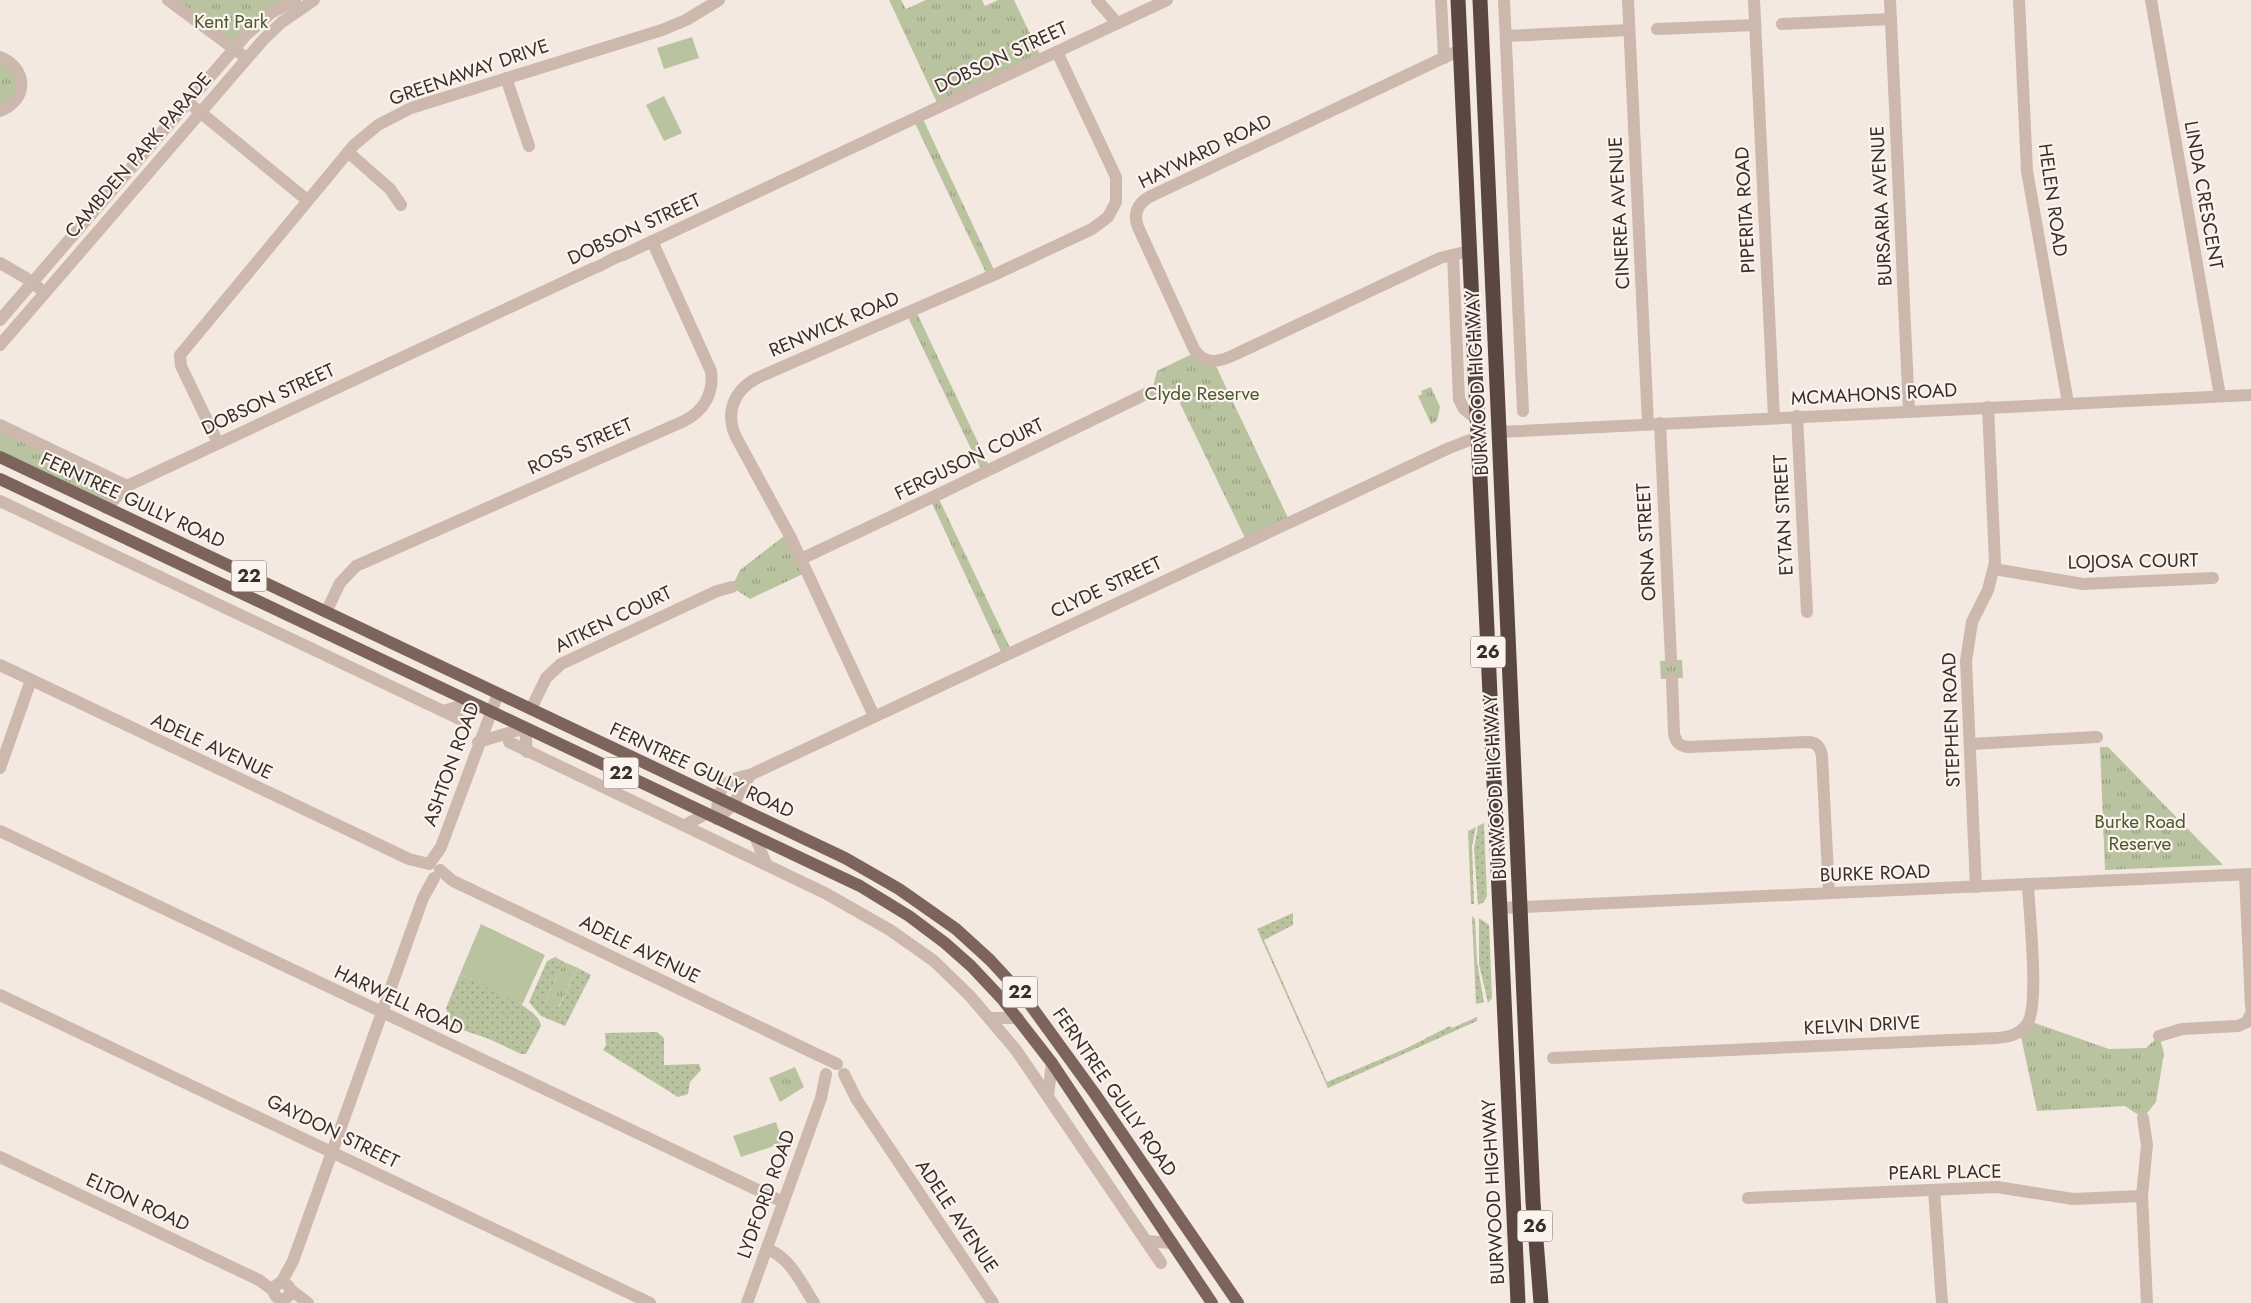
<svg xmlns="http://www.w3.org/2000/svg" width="2251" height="1303" font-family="Jost,sans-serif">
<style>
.grass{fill:url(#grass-dots)}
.park{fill:url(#park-tufts)}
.garden{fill:#bac3a0}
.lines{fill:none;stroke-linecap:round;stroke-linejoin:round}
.minor{stroke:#ccb8ac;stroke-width:12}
.major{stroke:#7c645c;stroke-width:12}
.highway{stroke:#5b4742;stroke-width:15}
.labels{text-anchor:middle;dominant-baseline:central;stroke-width:4.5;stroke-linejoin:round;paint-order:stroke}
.shield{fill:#fbf3ed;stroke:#746965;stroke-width:1}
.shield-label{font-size:18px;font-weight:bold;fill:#3a2e2b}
.park-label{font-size:19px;fill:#4c582e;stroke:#fbf3ed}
.street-label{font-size:19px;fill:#3a2e2b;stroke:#fbf3ed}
</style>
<defs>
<pattern id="grass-dots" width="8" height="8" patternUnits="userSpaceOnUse" patternTransform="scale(1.25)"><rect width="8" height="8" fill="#bac3a0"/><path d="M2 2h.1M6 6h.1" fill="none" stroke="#989f83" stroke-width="1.8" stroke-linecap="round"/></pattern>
<pattern id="park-tufts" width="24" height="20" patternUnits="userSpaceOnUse" patternTransform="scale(1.25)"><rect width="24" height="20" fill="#bac3a0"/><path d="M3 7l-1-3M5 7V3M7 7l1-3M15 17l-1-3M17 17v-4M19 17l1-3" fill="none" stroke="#989f83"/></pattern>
</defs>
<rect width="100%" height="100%" fill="#f3e9e0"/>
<g class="grass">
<polygon points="1484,823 1487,896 1484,902 1478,905 1474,848 1478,826"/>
<polygon points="1476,827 1472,846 1474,904 1471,904 1468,831"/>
<polygon points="1293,913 1293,925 1264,940 1327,1082 1407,1048 1450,1026 1452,1028 1477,1017 1477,1021 1328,1088 1257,929"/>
<polygon points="1472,916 1475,919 1477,962 1484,1002 1476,1004"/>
<polygon points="1479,918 1489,925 1492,998 1488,1003 1479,964"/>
<polygon points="555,957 564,962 545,1001 559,1007 578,968 591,975 565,1026 541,1016 529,1002 547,961"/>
<path d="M460 974C477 983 540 1007 541 1026L526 1054H521L489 1039 460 1029 451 1021 446 1008Z"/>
<polygon points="657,1032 664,1038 664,1065 699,1064 701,1070 690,1082 688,1094 678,1097 603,1050 606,1045 605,1033"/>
</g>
<g class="park">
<polygon points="168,0 295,0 234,48"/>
<polygon points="889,0 901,0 906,9 926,0 982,0 985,6 998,0 1014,0 1042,59 939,107"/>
<polygon points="0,57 22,84 0,111"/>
<polygon points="921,115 996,274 988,277 913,119"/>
<polygon points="915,309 991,470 983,474 906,313"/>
<polygon points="1196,352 1214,362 1290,522 1247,542 1177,397 1171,399 1152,391 1157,371"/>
<polygon points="1431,387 1440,407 1437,421 1431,424 1418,396 1422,394 1421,391"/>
<polygon points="0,425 127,486 106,508 0,457"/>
<polygon points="937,495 1012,652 1003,656 930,499"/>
<polygon points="788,533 807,572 750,599 732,587 740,570"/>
<polygon points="1682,660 1683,678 1661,679 1660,661"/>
<polygon points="2100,747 2108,747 2223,865 2105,870"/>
<polygon points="564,962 578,968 558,1008 545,1001"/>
<polygon points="2029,1021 2109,1049 2146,1048 2159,1036 2164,1053 2156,1102 2143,1118 2125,1106 2037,1111 2020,1032"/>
<polygon points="795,1067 804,1087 780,1102 769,1078"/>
</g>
<g class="garden">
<polygon points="692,37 699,58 664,69 657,48"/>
<polygon points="664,96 682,133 664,141 646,105"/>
<polygon points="481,924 545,955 522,1005 460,974"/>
<polygon points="776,1122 783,1143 741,1157 733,1136"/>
</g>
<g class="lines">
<g class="minor">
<polyline points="168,0 241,54"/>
<polyline points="1097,0 1117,23"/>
<polyline points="1441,0 1444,58"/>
<polyline points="1504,0 1523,411"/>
<polyline points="1628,0 1648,424"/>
<polyline points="1754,0 1774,417"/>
<polyline points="1890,0 1909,411"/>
<polyline points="2019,0 2027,171 2068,403"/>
<polyline points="2151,0 2220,396"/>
<polyline points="1782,24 1891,19"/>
<polyline points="1657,29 1755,25"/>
<polyline points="1506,36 1629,30"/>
<path d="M1460 50 1149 197C1137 204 1133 214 1138 227L1194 349C1205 366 1220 362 1236 354L1440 258 1469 251"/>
<path d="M0 57C28 68 29 100 0 111"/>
<polyline points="506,78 529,146"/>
<polyline points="195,108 307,200"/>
<polyline points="348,152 390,189 401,205"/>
<polyline points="1453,255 1459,399 1464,409 1478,420"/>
<polyline points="0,263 26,278 39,288"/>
<polyline points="0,320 246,35 271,13 295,0"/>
<polyline points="0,345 263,40 282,22 314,0"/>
<polyline points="1797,416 1807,612"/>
<polyline points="1660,423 1671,659"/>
<polyline points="0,425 127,486"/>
<polyline points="1499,432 2251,395"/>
<polyline points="218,443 181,366 180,355 354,145 378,125 411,108 662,30 686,20 719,0"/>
<polyline points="0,501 443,711 471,703"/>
<path d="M106 508 127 486 594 268C605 265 612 257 623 255L1167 0"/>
<polyline points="801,559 937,495 1152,391"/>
<polyline points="1994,569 2083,584 2213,578"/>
<path d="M326 612 340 583 356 566 684 421C704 411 714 393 711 371L652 241"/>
<polyline points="0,665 409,859 429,864"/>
<path d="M1672 679 1674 734C1676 742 1679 746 1688 747L1807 742C1817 742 1821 748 1822 757L1829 893"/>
<polyline points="531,709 546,678 561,664 717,591 732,587"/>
<polyline points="443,711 465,722"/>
<path d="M874 716 791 538 736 437C725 413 733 391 757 378L996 274 1092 229 1108 217 1116 202V177L1057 52"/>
<polyline points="478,742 525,728 527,752"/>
<polyline points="509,742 825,893 890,930 934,961 970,996 1016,1050 1161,1263"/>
<polyline points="1970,744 2097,737"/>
<polyline points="0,768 31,680"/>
<path d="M717 819C717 791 720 780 750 775L1449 448 1478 437"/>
<polyline points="717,819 733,805 750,775"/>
<polyline points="685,825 706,814"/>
<polyline points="0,831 783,1202"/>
<polyline points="755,836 766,864"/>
<polyline points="430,863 441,847 498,694"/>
<polyline points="440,870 453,881 837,1064"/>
<polyline points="2245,875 2251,1006"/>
<polyline points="1976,887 1966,661 1972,622 1988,590 1995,562 1988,407"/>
<polyline points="1500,908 2251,874"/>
<polyline points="0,995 650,1303"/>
<polyline points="990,1018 1018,1018"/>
<polyline points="2159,1036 2182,1029 2238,1026 2247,1022 2251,1013"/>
<path d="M1553 1058 1996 1038C2008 1037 2020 1035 2027 1024 2040 1006 2029 912 2028 885"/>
<polyline points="844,1074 857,1100 993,1303"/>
<polyline points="1048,1095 1052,1063"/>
<polyline points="2143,1118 2147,1145 2142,1196 2147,1303"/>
<polyline points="0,1157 259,1280 274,1291"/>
<polyline points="1934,1190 1942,1303"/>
<polyline points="1748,1198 1997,1187 2073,1199 2142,1196"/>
<polyline points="1146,1241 1172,1243"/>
<path d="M767 1249C790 1257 801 1283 814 1303"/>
<circle cx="282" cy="1291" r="8"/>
<polyline points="281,1283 293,1261 423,898 434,878"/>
<polyline points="291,1290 308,1303"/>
<polyline points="747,1303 821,1098 826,1074"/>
</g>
<g class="major">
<polyline points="0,457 845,858 899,889 956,929 990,960 1026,999 1095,1094 1238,1303"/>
<polyline points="0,479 860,886 909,916 945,943 971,966 1003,1000 1052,1063 1212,1303"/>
</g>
<g class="highway">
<polyline points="1458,0 1518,1303"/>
<polyline points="1480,0 1533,1202 1541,1303"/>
</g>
</g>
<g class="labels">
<g class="shield">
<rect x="231.5" y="560.5" width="35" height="31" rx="4"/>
<rect x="1470.5" y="636.5" width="35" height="31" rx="4"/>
<rect x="603.5" y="757.5" width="35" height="31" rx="4"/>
<rect x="1002.5" y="976.5" width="35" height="31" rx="4"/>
<rect x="1517.5" y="1210.5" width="35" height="31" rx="4"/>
</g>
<g class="shield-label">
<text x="249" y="576">22</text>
<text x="1488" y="652">26</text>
<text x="621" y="773">22</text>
<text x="1020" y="992">22</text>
<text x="1535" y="1226">26</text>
</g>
<g class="park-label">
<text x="231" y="21">Kent Park</text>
<text x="1202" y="393">Clyde Reserve</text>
<text x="2140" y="821">Burke Road<tspan x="2140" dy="22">Reserve</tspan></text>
</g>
<g class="street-label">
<text transform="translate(1001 57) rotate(-25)">DOBSON STREET</text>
<text transform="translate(469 72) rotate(-19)">GREENAWAY DRIVE</text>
<text transform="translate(1205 151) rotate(-26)">HAYWARD ROAD</text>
<text transform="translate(138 155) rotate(-49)">CAMBDEN PARK PARADE</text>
<text transform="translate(2204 195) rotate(80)">LINDA CRESCENT</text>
<text transform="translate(2053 200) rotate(82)">HELEN ROAD</text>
<text transform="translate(1881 206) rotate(-93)">BURSARIA AVENUE</text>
<text transform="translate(1745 210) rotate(-93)">PIPERITA ROAD</text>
<text transform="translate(1619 213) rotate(-93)">CINEREA AVENUE</text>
<text transform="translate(634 229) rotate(-25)">DOBSON STREET</text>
<text transform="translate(834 324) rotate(-23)">RENWICK ROAD</text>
<text transform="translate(1477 383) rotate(-93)">BURWOOD HIGHWAY</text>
<text transform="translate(1874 394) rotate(-3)">MCMAHONS ROAD</text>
<text transform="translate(268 399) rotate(-25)">DOBSON STREET</text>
<text transform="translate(580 446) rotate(-24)">ROSS STREET</text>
<text transform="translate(969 459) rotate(-26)">FERGUSON COURT</text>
<text transform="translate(133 500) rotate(25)">FERNTREE GULLY ROAD</text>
<text transform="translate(1783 515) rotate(-93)">EYTAN STREET</text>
<text transform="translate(1646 542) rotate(-93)">ORNA STREET</text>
<text transform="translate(2133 561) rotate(-1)">LOJOSA COURT</text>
<text transform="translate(1106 587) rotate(-25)">CLYDE STREET</text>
<text transform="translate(613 619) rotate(-26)">AITKEN COURT</text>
<text transform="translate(1951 720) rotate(-92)">STEPHEN ROAD</text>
<text transform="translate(212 746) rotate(25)">ADELE AVENUE</text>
<text transform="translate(451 764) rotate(-70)">ASHTON ROAD</text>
<text transform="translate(702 770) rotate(25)">FERNTREE GULLY ROAD</text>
<text transform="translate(1495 787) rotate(-93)">BURWOOD HIGHWAY</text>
<text transform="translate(1875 873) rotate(-2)">BURKE ROAD</text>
<text transform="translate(640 949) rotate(26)">ADELE AVENUE</text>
<text transform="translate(399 1000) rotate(25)">HARWELL ROAD</text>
<text transform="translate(1862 1025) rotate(-3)">KELVIN DRIVE</text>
<text transform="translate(1115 1092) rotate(55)">FERNTREE GULLY ROAD</text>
<text transform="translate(333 1131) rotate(26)">GAYDON STREET</text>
<text transform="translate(1945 1172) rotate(-1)">PEARL PLACE</text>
<text transform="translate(1493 1192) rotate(-93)">BURWOOD HIGHWAY</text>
<text transform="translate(766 1194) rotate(-70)">LYDFORD ROAD</text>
<text transform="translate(138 1202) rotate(25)">ELTON ROAD</text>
<text transform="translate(957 1216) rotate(56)">ADELE AVENUE</text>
</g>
</g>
</svg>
